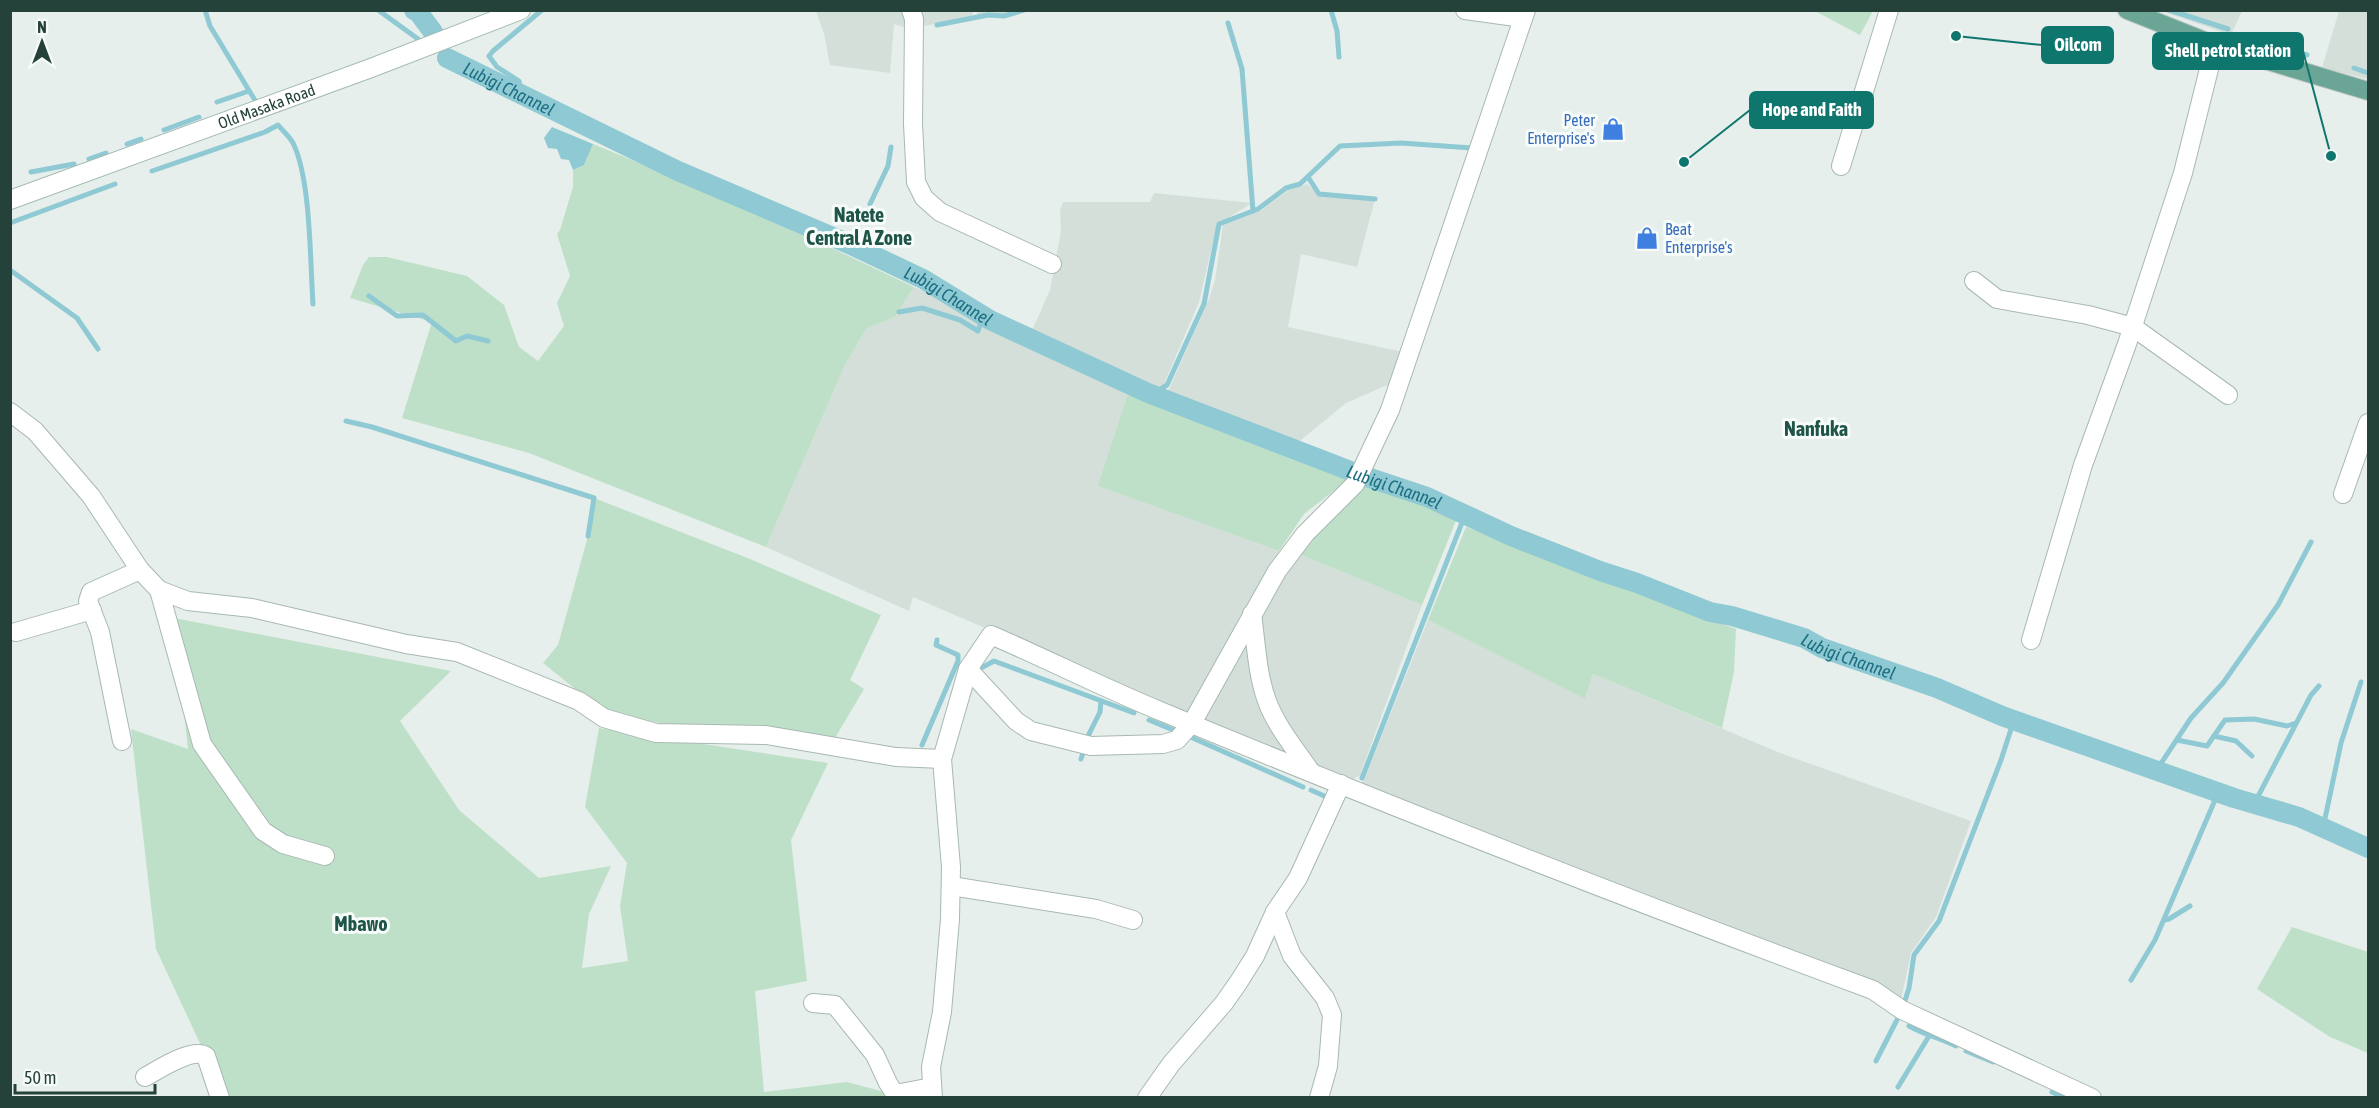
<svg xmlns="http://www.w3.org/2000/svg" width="2379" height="1108" font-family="'Asap Condensed',sans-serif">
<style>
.built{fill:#d4dfda}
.green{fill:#bfe0c8}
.water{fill:#8ec9d4}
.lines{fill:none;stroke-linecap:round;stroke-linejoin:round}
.stream{stroke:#8ec9d4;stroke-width:5}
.canal{stroke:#8ec9d4;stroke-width:20}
.minor-casing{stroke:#a8b8b2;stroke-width:20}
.secondary-casing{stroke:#a4bbb3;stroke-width:20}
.primary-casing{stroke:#c2cac8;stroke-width:20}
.minor{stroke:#fff;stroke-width:18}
.secondary{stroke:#fff;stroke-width:18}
.primary{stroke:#6aa596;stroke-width:18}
.labels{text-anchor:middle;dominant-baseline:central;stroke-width:6;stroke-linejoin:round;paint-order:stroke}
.street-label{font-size:16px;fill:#24423a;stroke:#f7fbf9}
.shop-label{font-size:16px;fill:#366cbe;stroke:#f7fbf9;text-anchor:end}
.water-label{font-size:18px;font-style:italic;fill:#1c6f80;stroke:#f7fbf9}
.quarter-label{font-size:20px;font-weight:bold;fill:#1f5548;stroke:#f7fbf9}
.leader{fill:none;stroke:#0f766e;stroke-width:2}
.callout-dot{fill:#0f766e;stroke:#f7fbf9;stroke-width:2}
.callout{fill:#0f766e;stroke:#0f766e;stroke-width:2}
.callout-label{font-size:18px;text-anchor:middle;font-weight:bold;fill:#fff}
</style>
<rect width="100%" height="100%" fill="#e6efeb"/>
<g class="built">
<polygon points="816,11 904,11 906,17 904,27 894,24 890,73 830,65 824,34"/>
<polygon points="916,11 973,11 972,19 977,16 977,11 1024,11 1004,16 988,15 971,19 922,26"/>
<polygon points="2161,11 2242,11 2231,35"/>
<polygon points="2339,11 2368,11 2368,79 2322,68"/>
<polygon points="1307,184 1319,194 1375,199 1357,267 1301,254 1288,327 1403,352 1392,383 1346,403 1296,444 1161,393 1169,389 1209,299 1215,280 1223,225 1262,210 1287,191"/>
<polygon points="1154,193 1252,203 1217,225 1199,302 1164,384 1151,389 1030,335 1050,290 1061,231 1060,211 1063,202 1150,202"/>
<polygon points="914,287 956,306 992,328 1129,390 1099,486 1279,551 1192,717 913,597 909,611 766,547 845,365 866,329 895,317"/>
<polygon points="1299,554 1422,605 1360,775 1349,782 1203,722 1239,650"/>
<polygon points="1428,620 1585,699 1593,674 1780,753 1971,821 1936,917 1911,953 1901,1000 1360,785 1364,780"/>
</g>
<g class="green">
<polygon points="1815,11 1873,11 1860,35"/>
<polygon points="593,144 741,205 914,287 895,317 866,329 845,365 766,547 529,453 402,418 432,322 350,298 363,265 369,257 387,257 467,276 504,305 519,347 538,361 564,326 557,303 570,276 557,234 560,230 573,187 573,170 584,165"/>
<polygon points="1129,390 1352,477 1304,514 1279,551 1098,486"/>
<polygon points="1365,482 1457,518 1422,605 1299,554"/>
<polygon points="594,498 750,559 881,615 850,680 864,689 835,738 693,729 605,713 543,663 558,645 588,536"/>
<polygon points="1466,527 1736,629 1734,672 1722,728 1593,674 1585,699 1428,620"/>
<polygon points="174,618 451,671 400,721 459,810 539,878 611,866 589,914 582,968 628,961 620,906 627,863 585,807 599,728 828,763 791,840 807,981 755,991 764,1092 847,1082 903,1097 225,1097 156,949 131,729 188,749"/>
<polygon points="2292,927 2368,952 2368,1053 2330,1037 2257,989"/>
</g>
<polygon class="water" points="552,127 593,144 584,165 573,170 569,160 561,159 557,149 548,148 544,138"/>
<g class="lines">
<g class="stream">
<polyline points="205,10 210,26 256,102"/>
<polyline points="378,10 418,39"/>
<polyline points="1331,10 1337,31 1339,57"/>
<polyline points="2169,10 2228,29"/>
<polyline points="1228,23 1242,69 1253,211"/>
<polyline points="937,25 988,15 1004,16 1024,10"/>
<polyline points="2278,46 2307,55"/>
<polyline points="2354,68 2368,73"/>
<polyline points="522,95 519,81 497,67 489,56 493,51 542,10"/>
<polyline points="217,102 249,91"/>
<polyline points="164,130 199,117"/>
<polyline points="127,144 141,139"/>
<polyline points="89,159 106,153"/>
<path d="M152 171 265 132 278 125C283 131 289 136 293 143 311 179 310 262 313 304"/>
<polyline points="31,172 74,164"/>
<polyline points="1308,177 1319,194 1375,199"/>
<polyline points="870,204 888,166 891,147"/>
<polyline points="10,223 115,184"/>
<polyline points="10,270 77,318 98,349"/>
<polyline points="369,296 397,316 423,315 456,341 467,336 488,341"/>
<polyline points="899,312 922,308 960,320 978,331 983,316"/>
<polyline points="1148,393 1157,391 1167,385 1204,304 1219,224 1258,209 1286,188 1300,184 1340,146 1401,143 1472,148"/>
<polyline points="346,421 372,427 594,498 588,536"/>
<polyline points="981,668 994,661 1134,713"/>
<polyline points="1149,720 1178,732"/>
<polyline points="1186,735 1303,787"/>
<polyline points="2214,736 2236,741 2252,756"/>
<polyline points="2177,740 2207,746 2225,720 2254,719 2287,726 2296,723"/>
<polyline points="922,745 958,661 958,655 936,645 937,640"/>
<polyline points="1081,759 1089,734 1100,712 1101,701"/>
<polyline points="2156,771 2191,718 2223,683 2278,605 2311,542"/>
<polyline points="1362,778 1465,515"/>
<polyline points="1311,790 1331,799"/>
<polyline points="2254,804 2311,695 2319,686"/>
<polyline points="2323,828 2341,743 2361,682"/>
<polyline points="2164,920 2169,919 2190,906"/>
<polyline points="2131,980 2155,940 2218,793"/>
<path d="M1909 1026C1925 1035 1940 1038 1956 1046"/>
<polyline points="1966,1051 1993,1062"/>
<polyline points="1876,1061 1902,1010 1909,988 1914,955 1939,921 2001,760 2014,720"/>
<polyline points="1898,1087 1929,1036"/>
<polyline points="2052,1092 2065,1098"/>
</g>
<g class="canal">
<polyline points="414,10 418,12 433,32"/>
<path id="s1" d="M447 58 678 171 849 244 923 279 990 320 1148 393 1361 475 1427 497 1511 536 1600 571 1637 583 1710 612 1732 616 1804 638 1822 648 1937 688 2002 716 2234 798 2299 817 2368 848"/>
</g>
<g class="minor-casing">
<g id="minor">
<polyline points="911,10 914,19 913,124 916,182 924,198 940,212 1052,264"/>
<polyline points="1465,10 1523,18"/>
<polyline points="1841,166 1889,10"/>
<polyline points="1974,281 1997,299 2088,315 2133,327 2228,395"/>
<polyline points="10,412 35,431 91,496 140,570 159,590 188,601 252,608 406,644 457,652 579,701 604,718 656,733 766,735 896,757 942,759"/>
<polyline points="2343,494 2368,423"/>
<polyline points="159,590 202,744 263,831 283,844 325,856"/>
<path d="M1252 614C1256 642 1257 674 1267 701 1276 726 1296 750 1311 772"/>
<polyline points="16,632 92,610"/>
<polyline points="2031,640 2083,465 2127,344 2183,173 2215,45"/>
<polyline points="968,669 1016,721 1031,731 1091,746 1163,744 1177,740 1192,723 1277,571 1305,534 1355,484 1390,410 1526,10"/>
<polyline points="122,741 100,632 88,601 91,592 140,570"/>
<polyline points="951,886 1096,909 1133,920"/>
<polyline points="1275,912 1292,956 1325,998 1332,1015 1328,1066 1319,1098"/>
<polyline points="813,1003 835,1005 875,1055 888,1083 895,1094 932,1087"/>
<path d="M145 1077C158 1070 192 1047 206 1056L220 1098"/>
<path d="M933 1098 931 1067 942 1012 950 919 951 867 942 759 968 669 991 635C1049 660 1106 689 1165 713 1399 810 1635 902 1873 990L1902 1010 2092 1098"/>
<polyline points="1147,1098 1171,1064 1224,1003 1238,983 1255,956 1275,912 1298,878 1341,784"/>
</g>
</g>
<g class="secondary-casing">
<g id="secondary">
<path id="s2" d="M10 200 371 68 521 10"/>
</g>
</g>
<g class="primary-casing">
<polyline id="primary" points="2127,10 2215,45 2368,91"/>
</g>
<use href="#minor" class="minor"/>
<use href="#secondary" class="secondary"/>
<use href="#primary" class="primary"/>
</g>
<defs>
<g id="shop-bare" transform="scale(1.8)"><path d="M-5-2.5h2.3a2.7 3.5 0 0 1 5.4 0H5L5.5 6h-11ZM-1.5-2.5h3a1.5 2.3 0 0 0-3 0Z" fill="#3f7fe0" stroke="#f7fbf9" stroke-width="2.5" paint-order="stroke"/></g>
</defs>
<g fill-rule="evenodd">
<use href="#shop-bare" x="1613" y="129"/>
<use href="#shop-bare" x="1647" y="238"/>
</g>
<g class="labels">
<g class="street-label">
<text stroke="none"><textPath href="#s2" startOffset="273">Old Masaka Road</textPath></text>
</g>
<g class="shop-label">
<text x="1595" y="120">Peter<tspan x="1595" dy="18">Enterprise's</tspan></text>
<text x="1665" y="229" text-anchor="start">Beat<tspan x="1665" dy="18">Enterprise's</tspan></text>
</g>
<g class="water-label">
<text stroke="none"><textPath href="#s1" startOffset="69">Lubigi Channel</textPath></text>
<text stroke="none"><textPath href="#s1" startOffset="555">Lubigi Channel</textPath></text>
<text stroke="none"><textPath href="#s1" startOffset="1041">Lubigi Channel</textPath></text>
<text stroke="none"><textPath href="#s1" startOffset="1527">Lubigi Channel</textPath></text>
</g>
<g class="quarter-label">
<text x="859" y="214">Natete<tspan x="859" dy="23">Central A Zone</tspan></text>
<text x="1816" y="428">Nanfuka</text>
<text x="361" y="923">Mbawo</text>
</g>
</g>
<path class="leader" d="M1956 36L2042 45M2331 156L2303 51M1684 162L1750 110"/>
<g class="callout-dot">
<circle cx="1956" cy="36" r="6"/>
<circle cx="2331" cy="156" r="6"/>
<circle cx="1684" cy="162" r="6"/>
</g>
<g class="callout">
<rect x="2042" y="27" width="71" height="36" rx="6"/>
<rect x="2153" y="33" width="150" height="36" rx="6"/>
<rect x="1750" y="92" width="123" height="36" rx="6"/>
</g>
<g class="callout-label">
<text x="2078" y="51">Oilcom</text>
<text x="2228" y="57">Shell petrol station</text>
<text x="1812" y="116">Hope and Faith</text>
</g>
<rect width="2379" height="1108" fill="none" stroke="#24423a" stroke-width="24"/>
<g transform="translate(42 42)" stroke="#f7fbf9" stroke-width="4.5" paint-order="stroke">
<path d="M0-4.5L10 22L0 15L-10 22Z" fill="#24423a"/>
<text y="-9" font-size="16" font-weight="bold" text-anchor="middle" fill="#24423a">N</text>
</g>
<path d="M15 1084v9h140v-9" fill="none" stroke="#24423a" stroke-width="3"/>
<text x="24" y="1084" font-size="18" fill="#24423a" stroke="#f7fbf9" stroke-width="4.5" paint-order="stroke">50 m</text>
</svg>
